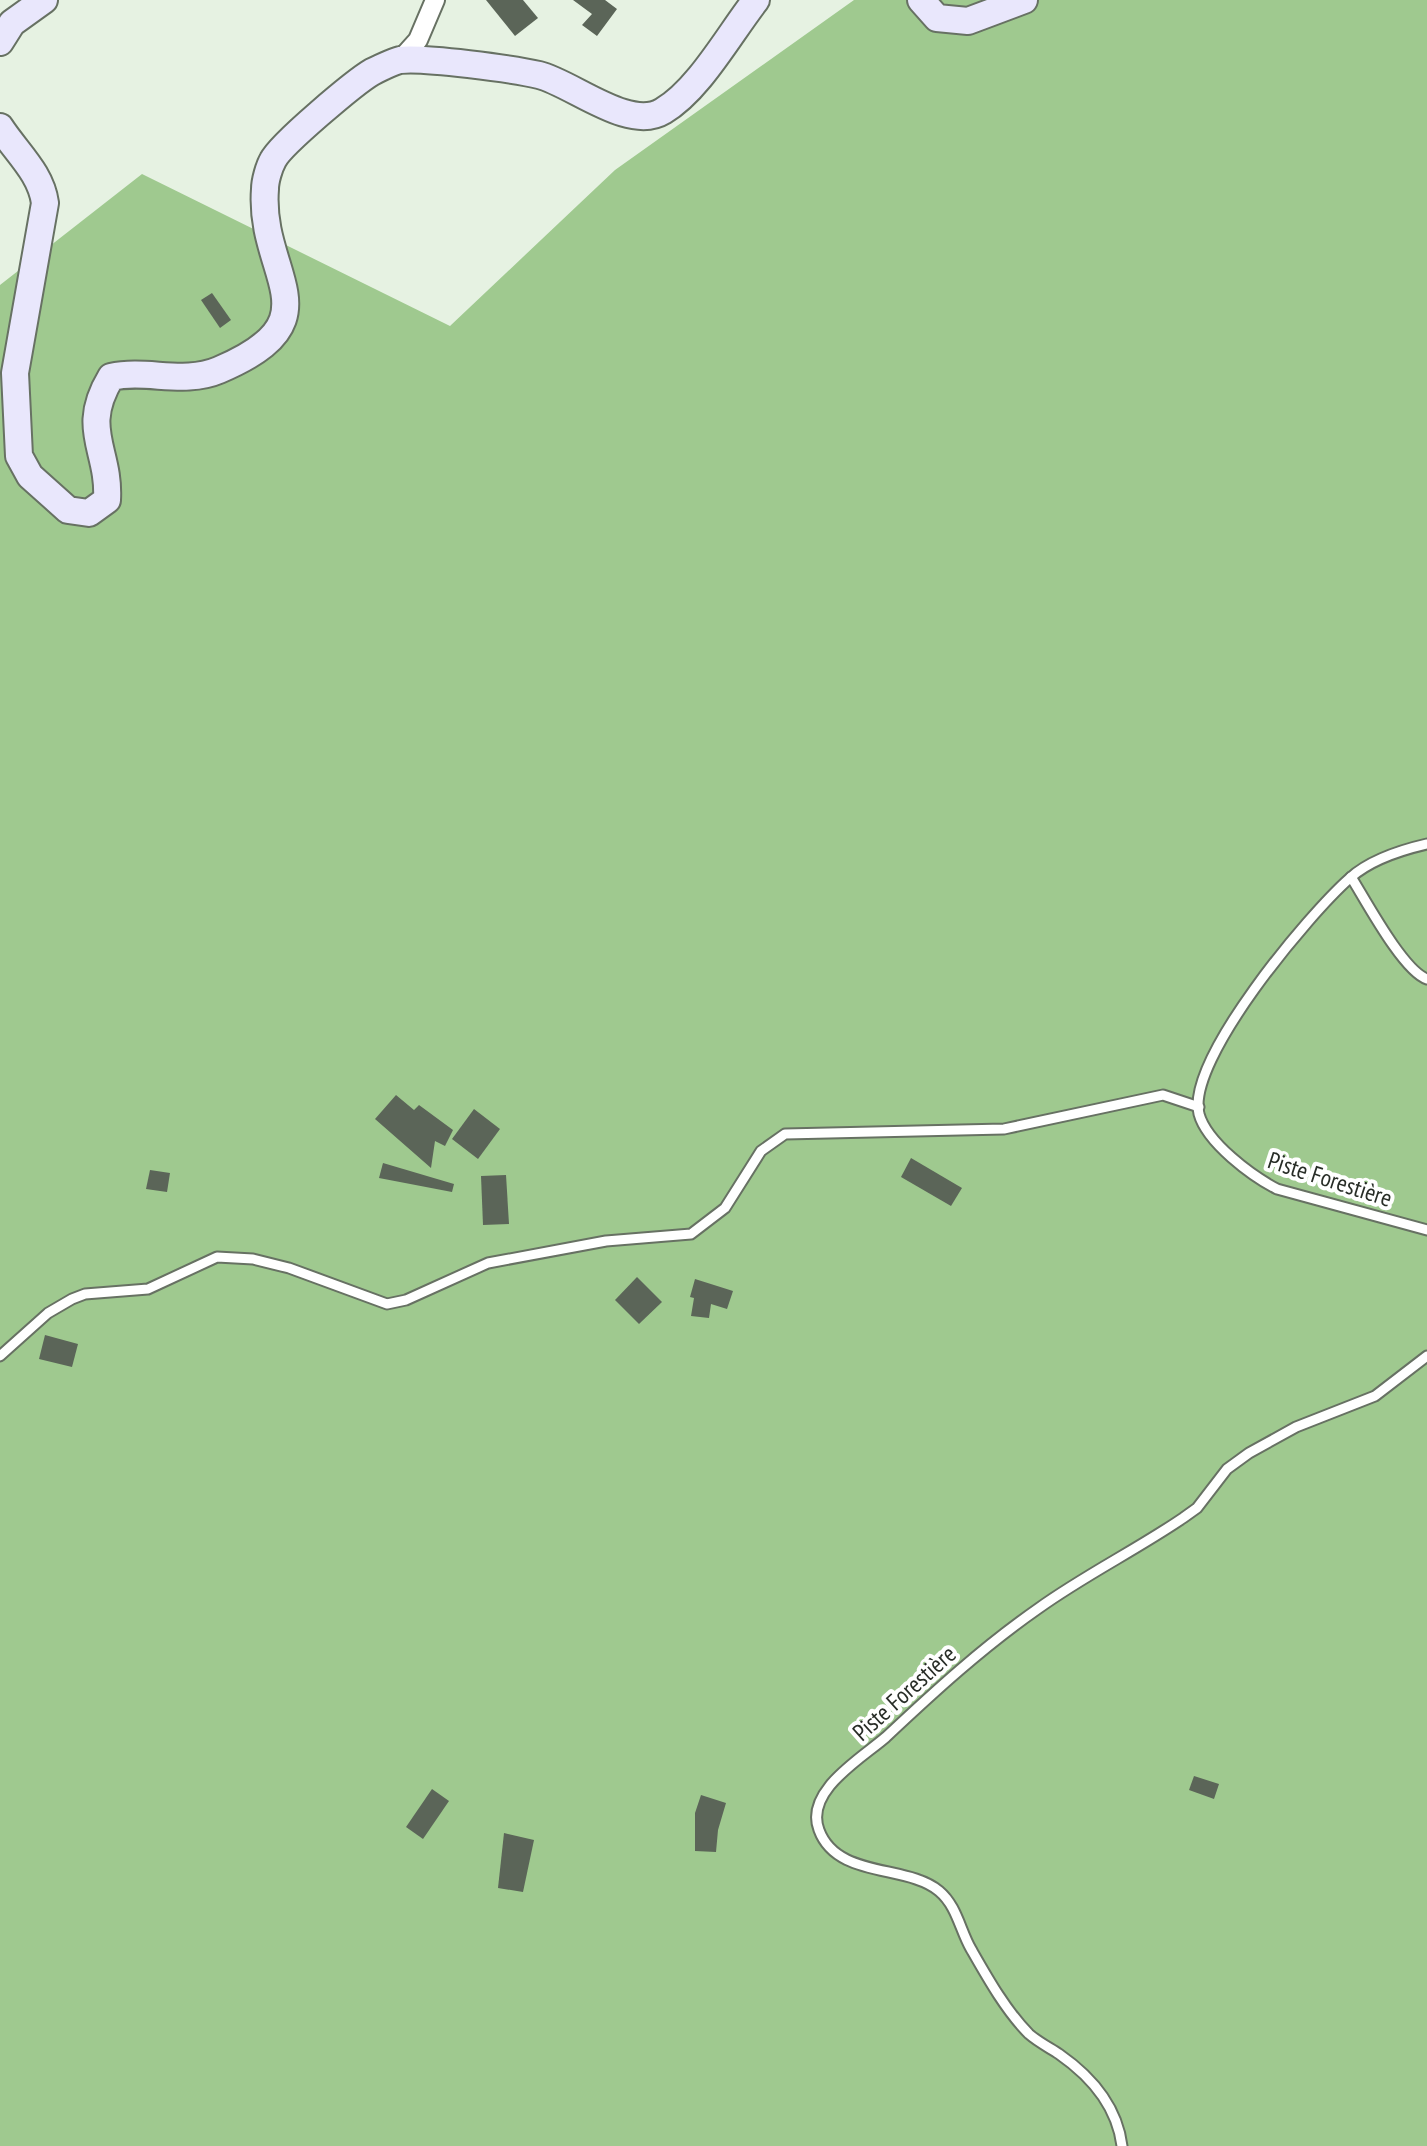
<svg xmlns="http://www.w3.org/2000/svg" width="1427" height="2146" font-family="'PT Sans Narrow',sans-serif">
<style>
.green{fill:#9fc98f}
.building{fill:#5b6558}
.lines{fill:none;stroke-linecap:round;stroke-linejoin:round}
.lane-casing{stroke:#677163;stroke-width:13}
.street-casing{stroke:#677163;stroke-width:22}
.secondary-casing{stroke:#677163;stroke-width:30}
.lane{stroke:#fff;stroke-width:9}
.street{stroke:#fff;stroke-width:18}
.secondary{stroke:#e9e7fc;stroke-width:26}
.labels{text-anchor:middle;dominant-baseline:central;stroke-width:8;stroke-linejoin:round;paint-order:stroke}
.street-label{font-size:24px;fill:#282d27;stroke:#fff}
</style>
<rect width="100%" height="100%" fill="#e6f2e2"/>
<polygon class="green" points="854,0 1427,0 1427,2146 0,2146 0,285 142,174 450,326 615,170"/>
<g class="building">
<polygon points="486,0 523,0 538,18 515,36"/>
<polygon points="573,0 605,0 617,9 597,36 582,25 592,14"/>
<polygon points="212,293 231,320 220,328 201,300"/>
<polygon points="396,1095 414,1110 419,1105 453,1130 445,1146 435,1141 431,1168 375,1119"/>
<polygon points="474,1109 500,1129 478,1159 452,1139"/>
<polygon points="911,1158 962,1188 951,1206 901,1177"/>
<polygon points="383,1163 454,1184 452,1192 379,1178"/>
<polygon points="150,1170 170,1173 167,1192 146,1189"/>
<polygon points="506,1175 509,1224 483,1225 481,1176"/>
<polygon points="637,1277 662,1302 639,1324 615,1300"/>
<polygon points="695,1279 733,1291 727,1309 711,1304 709,1318 691,1316 694,1298 690,1297"/>
<polygon points="45,1335 78,1344 72,1367 39,1359"/>
<polygon points="1194,1776 1219,1784 1214,1799 1189,1790"/>
<polygon points="432,1789 449,1801 423,1839 406,1827"/>
<polygon points="701,1795 726,1803 718,1830 716,1852 695,1851 695,1813"/>
<polygon points="504,1833 534,1840 523,1892 498,1888"/>
</g>
<g class="lines">
<g class="lane-casing">
<g id="lane">
<path d="M1427 844C1401 850 1370 860 1350 878 1309 914 1186 1060 1199 1114 1207 1143 1252 1176 1277 1189L1427 1230"/>
<path d="M1351 877C1365 899 1403 971 1427 979"/>
<polyline points="0,1356 48,1313 72,1299 85,1294 148,1289 217,1257 253,1259 289,1268 387,1304 406,1300 488,1263 606,1241 691,1234 725,1208 761,1151 785,1134 1004,1129 1163,1095 1199,1107"/>
<path d="M1122 2146C1117 2106 1092 2077 1059 2054 1050 2048 1038 2042 1029 2034 1006 2011 987 1977 971 1949 960 1930 957 1906 939 1891 907 1864 837 1879 819 1830 804 1791 862 1758 886 1737 935 1691 983 1647 1039 1608 1085 1575 1136 1550 1183 1518L1197 1508 1227 1469 1249 1453 1296 1427 1375 1396 1427 1356"/>
</g>
</g>
<g class="street-casing">
<polyline id="street" points="400,60 418,40 435,0"/>
</g>
<g class="secondary-casing">
<g id="secondary">
<polyline points="921,0 937,18 968,21 1024,0"/>
<polyline points="0,42 12,23 44,0"/>
<path d="M0 127C17 153 41 173 45 203L15 373 19 456 30 476 68 510 89 513 107 500C110 449 79 430 111 377 147 369 184 385 219 370 339 319 258 276 265 189 265 181 269 167 273 160 281 144 355 82 372 72 380 68 392 62 400 60 423 57 514 69 539 75 572 83 629 132 663 111 699 90 730 33 756 0"/>
</g>
</g>
<use href="#lane" class="lane"/>
<use href="#street" class="street"/>
<use href="#secondary" class="secondary"/>
</g>
<g class="labels">
<g class="street-label">
<text transform="translate(1330 1179) rotate(18)">Piste Forestière</text>
<text transform="translate(904 1693) rotate(-42)">Piste Forestière</text>
</g>
</g>
</svg>
